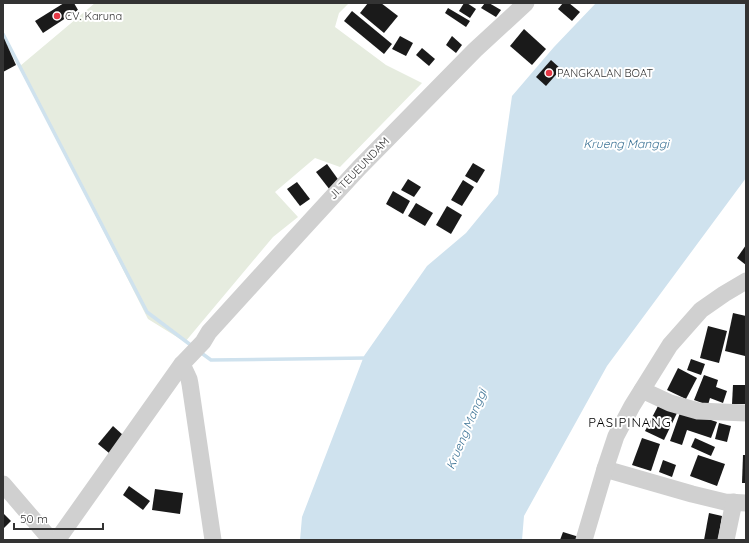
<svg xmlns="http://www.w3.org/2000/svg" width="749" height="543" font-family="Quicksand,sans-serif">
<style>
.green{fill:#e6ecdf}
.water{fill:#cfe2ee}
.lines{fill:none;stroke-linecap:round;stroke-linejoin:round}
.stream{stroke:#cfe2ee;stroke-width:3.5}
.building{fill:#1a1a1a}
.minor{stroke:#d0d0d0;stroke-width:17}
.poi-dot{fill:#e63946;stroke:#fff;stroke-width:1.5}
.labels{text-anchor:middle;dominant-baseline:central;stroke-width:4;stroke-linejoin:round;paint-order:stroke}
.poi-label{font-size:11px;fill:#333;stroke:#fff;text-anchor:start}
.street-label{font-size:11px;fill:#333;stroke:#fff}
.water-label{font-size:12px;font-style:italic;fill:#3f7597;stroke:#fff}
.quarter-label{font-size:13px;letter-spacing:1px;fill:#000;stroke:#fff}
</style>
<rect width="100%" height="100%" fill="#fff"/>
<polygon class="green" points="95,3 349,3 339,13 335,27 386,65 422,83 340,167 315,158 275,192 298,217 273,237 185,342 148,319 20,66"/>
<polygon class="water" points="596,3 746,3 746,178 607,366 524,516 522,540 300,540 302,517 364,356 427,266 466,233 498,194 512,96 554,47"/>
<g class="lines">
<g class="stream">
<polyline points="3,34 147,312 192,346"/>
<polyline points="200,352 211,360 367,358"/>
</g>
</g>
<g class="building">
<polygon points="64,3 74,3 78,10 43,33 35,21"/>
<polygon points="368,3 381,3 398,16 384,33 360,13"/>
<polygon points="464,3 467,3 476,9 470,18 459,11"/>
<polygon points="485,3 489,3 501,10 496,17 481,8"/>
<polygon points="563,3 569,3 580,12 572,21 558,9"/>
<polygon points="448,8 470,21 466,27 445,13"/>
<polygon points="352,11 392,44 384,54 344,21"/>
<polygon points="524,29 546,49 532,65 510,46"/>
<polygon points="3,36 16,65 3,72"/>
<polygon points="400,36 413,43 406,56 392,49"/>
<polygon points="452,36 462,45 456,53 446,45"/>
<polygon points="422,48 435,59 429,66 416,55"/>
<polygon points="551,60 561,69 546,86 536,77"/>
<polygon points="473,163 485,170 477,183 465,176"/>
<polygon points="327,164 340,182 330,190 316,172"/>
<polygon points="408,179 421,187 414,197 401,190"/>
<polygon points="463,180 474,187 462,206 451,200"/>
<polygon points="297,182 310,199 300,206 287,189"/>
<polygon points="393,191 410,201 403,214 386,204"/>
<polygon points="416,203 433,213 425,226 408,216"/>
<polygon points="447,206 462,215 451,234 436,225"/>
<polygon points="746,245 746,265 737,258"/>
<polygon points="733,313 746,316 745,356 725,351"/>
<polygon points="708,326 727,331 719,363 700,358"/>
<polygon points="691,359 705,364 701,375 687,370"/>
<polygon points="678,368 697,378 686,399 667,390"/>
<polygon points="704,375 718,380 716,387 727,391 723,403 710,398 708,405 694,400"/>
<polygon points="733,385 746,385 746,404 732,404"/>
<polygon points="659,404 677,413 664,440 645,431"/>
<polygon points="681,410 717,422 711,438 687,430 682,445 670,441"/>
<polygon points="719,423 731,426 727,442 715,439"/>
<polygon points="113,426 124,436 109,453 98,444"/>
<polygon points="642,438 660,444 651,471 632,465"/>
<polygon points="695,438 715,447 711,456 691,447"/>
<polygon points="698,455 725,464 717,486 690,476"/>
<polygon points="743,455 746,455 746,483 742,483"/>
<polygon points="663,460 676,465 672,477 659,472"/>
<polygon points="129,486 150,501 143,510 123,495"/>
<polygon points="155,489 183,493 180,514 152,510"/>
<polygon points="3,513 11,521 3,529"/>
<polygon points="709,513 722,516 718,540 704,540"/>
<polygon points="563,532 579,537 578,540 560,540"/>
</g>
<g class="lines">
<g class="minor">
<polyline points="182,364 189,379 190,384 213,540"/>
<polyline points="642,390 670,403 698,411 746,413"/>
<polyline points="605,469 692,494 725,502 746,503"/>
<polyline points="3,484 51,540"/>
<polyline points="59,540 60,536 182,364 203,342 209,332 302,230 359,168 475,50 526,3"/>
<polyline points="584,540 605,469 616,436 632,406 670,345 701,310 724,294 746,281"/>
<polyline points="726,540 734,502"/>
</g>
</g>
<g class="poi-dot">
<circle cx="57" cy="16" r="4"/>
<circle cx="549" cy="73" r="4"/>
</g>
<g class="labels">
<g class="poi-label">
<text x="65" y="16">CV. Karuna</text>
<text x="557" y="73">PANGKALAN BOAT</text>
</g>
<g class="street-label">
<text transform="translate(359 168) rotate(-46)">JI. TEUEUNDAM</text>
</g>
<g class="water-label">
<text x="626" y="143">Krueng Manggi</text>
<text transform="translate(466 429) rotate(-67)">Krueng Manggi</text>
</g>
<g class="quarter-label">
<text x="630" y="422">PASIPINANG</text>
</g>
</g>
<rect width="749" height="543" fill="none" stroke="#333333" stroke-width="8"/>
<path d="M14 523v6h89v-6" fill="none" stroke="#333333" stroke-width="2"/>
<text x="20" y="523" font-size="12" fill="#333333" stroke="#ffffff" stroke-width="3" paint-order="stroke">50 m</text>
</svg>
